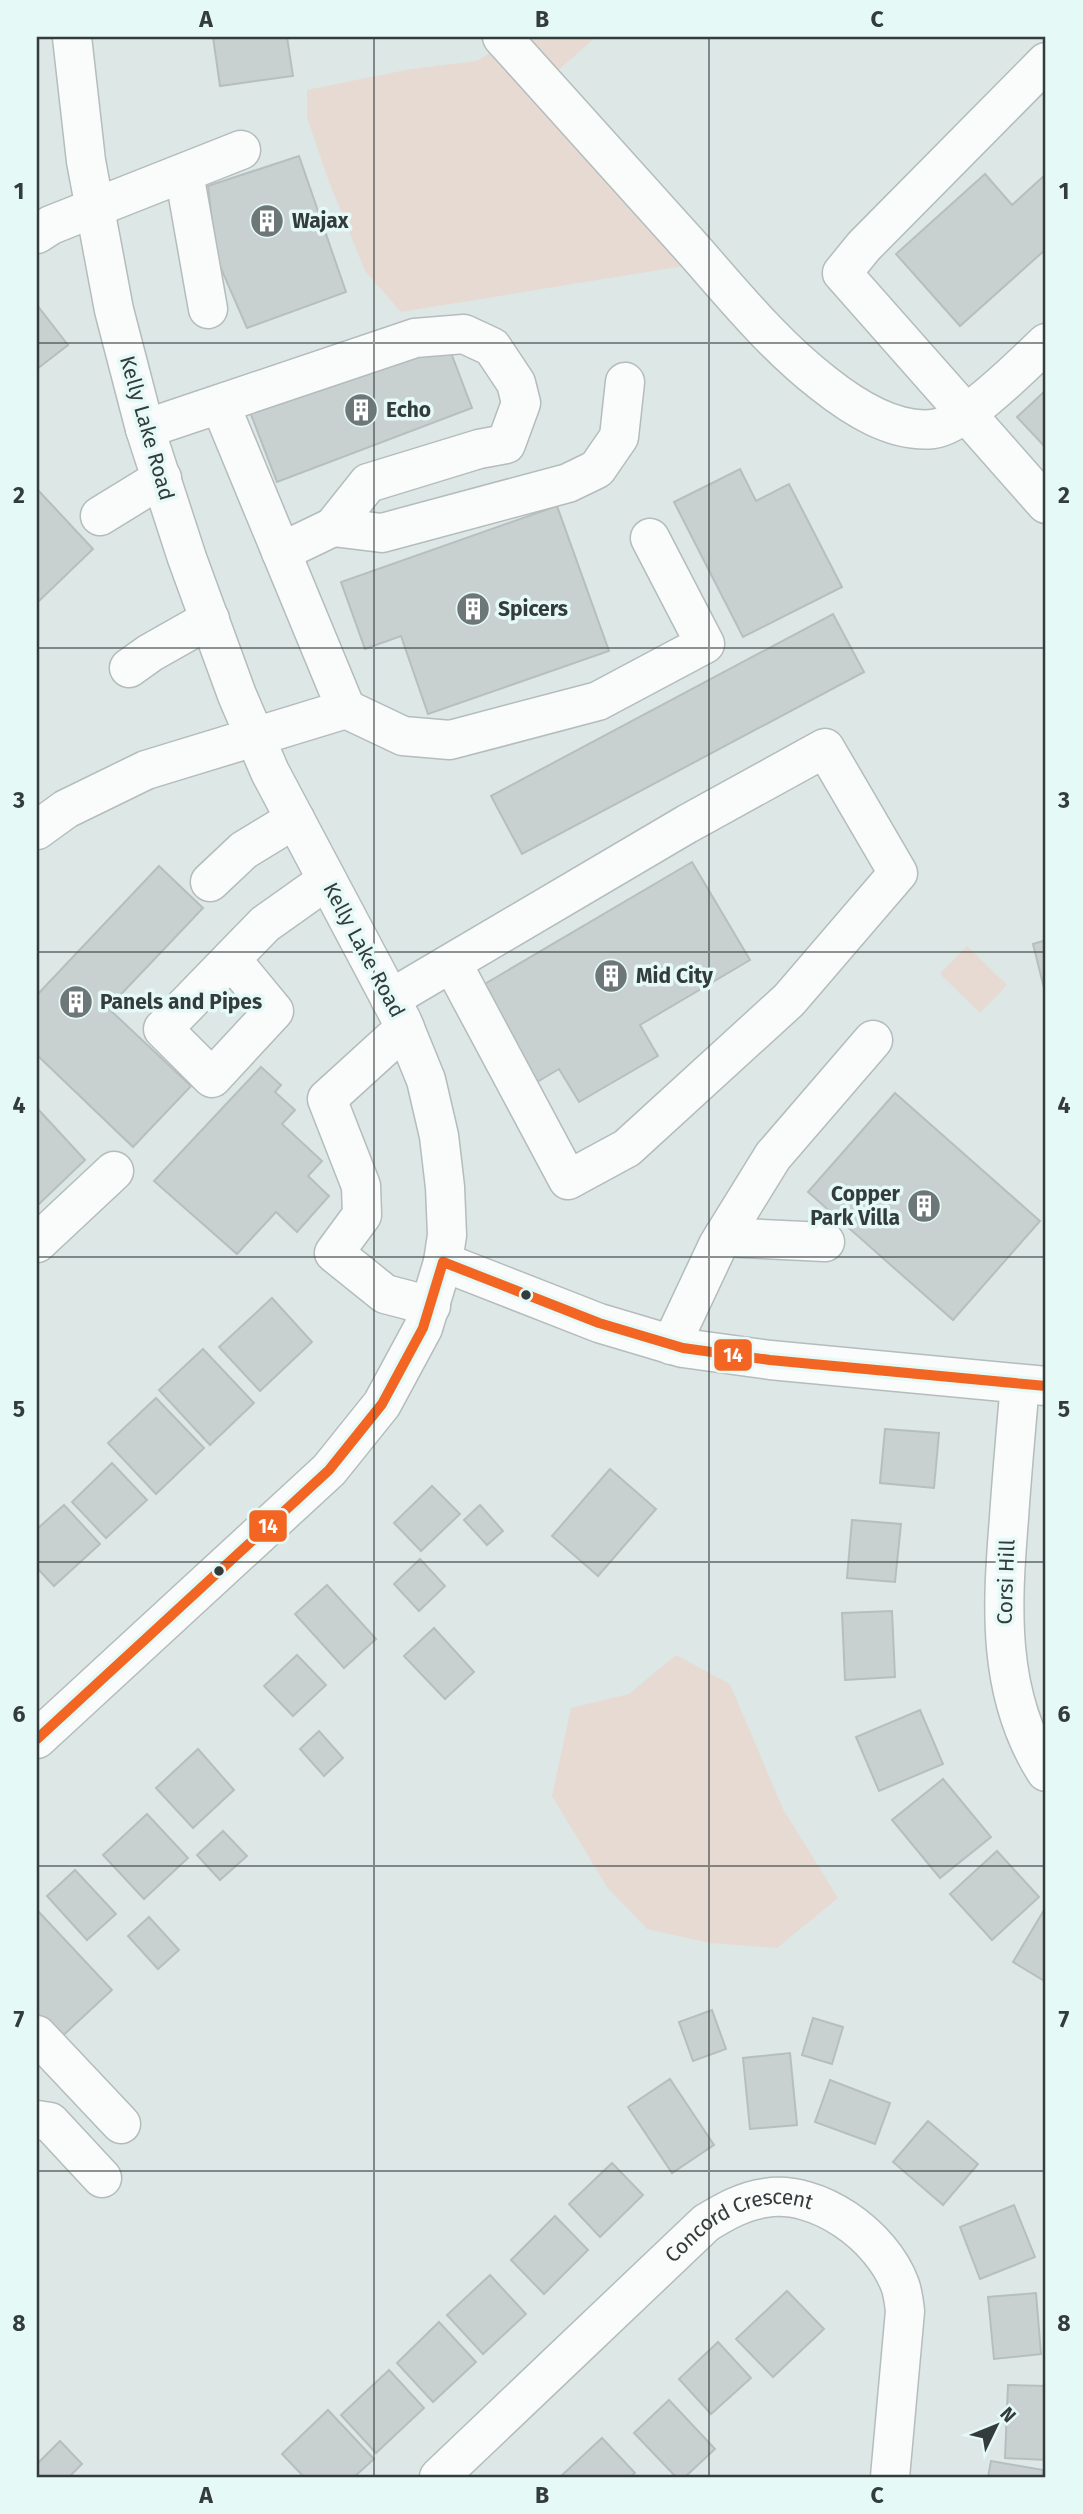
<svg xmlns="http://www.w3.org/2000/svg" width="1083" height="2514" font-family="'Fira Sans',sans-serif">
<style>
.green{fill:#e7dad3}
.building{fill:#c8d0d0;stroke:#b7bfbe;stroke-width:2}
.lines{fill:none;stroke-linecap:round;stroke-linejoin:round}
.minor-casing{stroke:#b4bcbc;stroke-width:41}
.minor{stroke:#fafbfb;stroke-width:38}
.bus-1-casing{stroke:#e5f9f7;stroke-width:16}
.bus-1{stroke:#f26522;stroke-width:10}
.grid{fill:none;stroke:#333b3b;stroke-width:2;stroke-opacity:0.55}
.bus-dot{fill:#333b3b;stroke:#e5f9f7;stroke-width:2.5}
.labels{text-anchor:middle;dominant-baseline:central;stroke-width:7;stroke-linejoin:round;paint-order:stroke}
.poi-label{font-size:21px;font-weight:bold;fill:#333b3b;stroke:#e5f9f7;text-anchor:start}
.street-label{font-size:21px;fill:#333b3b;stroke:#e5f9f7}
.line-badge{stroke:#e5f9f7;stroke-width:2.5}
.badge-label{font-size:19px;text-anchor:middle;font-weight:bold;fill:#fff}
.neatline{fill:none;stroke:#333b3b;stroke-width:2.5}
.grid-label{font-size:23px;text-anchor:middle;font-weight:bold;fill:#333b3b}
</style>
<rect width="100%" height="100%" fill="#dce7e6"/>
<g class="green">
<polygon points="506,37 596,37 546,81 708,262 401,312 365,271 328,179 307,117 307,90 411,69 477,61 508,41"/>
<polygon points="967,946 1007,985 980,1013 940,974"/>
<polygon points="676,1655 730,1684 783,1809 838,1898 777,1948 710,1943 647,1929 607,1887 552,1796 571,1708 629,1694"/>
</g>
<g class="building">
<polygon points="213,37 287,37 293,76 220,86"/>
<polygon points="299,156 346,292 247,328 216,257 208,186"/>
<polygon points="985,174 1012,205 1046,174 1046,249 960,326 896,254"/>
<polygon points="37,305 68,345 37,369"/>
<polygon points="445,337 472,408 277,482 250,412"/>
<polygon points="1046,390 1046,448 1017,417"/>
<polygon points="740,469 756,501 789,484 842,587 743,637 674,502"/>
<polygon points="37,489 93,549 37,603"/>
<polygon points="557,506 609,651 428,714 401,636 365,649 341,582"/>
<polygon points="833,614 864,672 522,854 491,796"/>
<polygon points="692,862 750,960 640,1025 658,1056 579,1102 559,1069 527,1088 471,992"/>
<polygon points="159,866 203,908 108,1008 191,1086 133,1147 37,1055 37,995"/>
<polygon points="1046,940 1046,996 1033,944"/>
<polygon points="261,1067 281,1085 275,1092 295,1110 282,1124 322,1161 308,1176 329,1196 297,1232 276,1212 237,1254 154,1181"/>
<polygon points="895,1093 1040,1221 953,1320 808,1192"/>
<polygon points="37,1108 85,1160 37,1206"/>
<polygon points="272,1298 312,1342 260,1391 219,1347"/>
<polygon points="203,1349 254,1403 210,1445 159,1390"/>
<polygon points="156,1398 204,1448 156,1494 108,1443"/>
<polygon points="885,1429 939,1433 934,1488 880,1483"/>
<polygon points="112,1463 147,1500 106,1538 72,1502"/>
<polygon points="610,1469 656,1509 598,1576 552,1536"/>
<polygon points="432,1486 460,1514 421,1551 394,1523"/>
<polygon points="64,1505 100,1544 54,1586 37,1568 37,1529"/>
<polygon points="480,1505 503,1531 487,1545 464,1520"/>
<polygon points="852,1520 901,1524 895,1582 847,1578"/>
<polygon points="420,1559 445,1586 419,1611 394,1584"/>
<polygon points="327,1585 376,1639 344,1668 295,1614"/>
<polygon points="892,1611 895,1677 845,1680 842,1613"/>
<polygon points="434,1628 474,1672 445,1699 404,1656"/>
<polygon points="297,1655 326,1685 293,1716 264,1686"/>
<polygon points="920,1710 943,1764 879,1791 856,1737"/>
<polygon points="319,1731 343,1758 324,1776 300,1749"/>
<polygon points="198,1749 234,1790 193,1828 156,1788"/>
<polygon points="943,1779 991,1837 940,1878 892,1820"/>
<polygon points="147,1814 188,1858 144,1899 103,1855"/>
<polygon points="223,1831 247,1856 220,1880 197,1855"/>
<polygon points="997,1851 1039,1897 992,1940 950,1894"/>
<polygon points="75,1870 116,1914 87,1940 47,1896"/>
<polygon points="37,1910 112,1990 57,2041 37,2020"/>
<polygon points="1044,1910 1046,1911 1046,1982 1013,1962"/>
<polygon points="149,1917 179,1950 158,1969 128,1936"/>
<polygon points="712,2010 726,2049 693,2061 679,2022"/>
<polygon points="813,2018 843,2027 832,2064 802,2055"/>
<polygon points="790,2053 797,2125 750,2129 743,2058"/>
<polygon points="670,2079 714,2145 672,2173 628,2107"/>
<polygon points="830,2080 890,2103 875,2144 815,2122"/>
<polygon points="928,2121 978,2164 943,2205 893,2162"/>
<polygon points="612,2163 643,2195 600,2237 569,2204"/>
<polygon points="1014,2205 1035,2257 980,2279 960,2227"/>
<polygon points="555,2216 588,2250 544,2294 511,2260"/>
<polygon points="490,2275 526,2314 483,2354 447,2315"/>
<polygon points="787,2291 824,2329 773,2377 736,2339"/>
<polygon points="1036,2293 1041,2354 994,2359 988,2297"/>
<polygon points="439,2322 476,2362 433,2402 397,2363"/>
<polygon points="718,2342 751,2378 711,2414 679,2379"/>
<polygon points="389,2370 424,2408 376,2453 341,2415"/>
<polygon points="1008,2385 1046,2386 1046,2460 1005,2458"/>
<polygon points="669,2400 715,2449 685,2477 676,2477 634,2433"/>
<polygon points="328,2410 374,2459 354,2477 304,2477 282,2454"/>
<polygon points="602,2438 635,2473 630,2477 560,2477"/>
<polygon points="60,2441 82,2464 69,2477 37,2477 37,2464"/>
<polygon points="991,2461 1043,2470 1042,2477 988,2477"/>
</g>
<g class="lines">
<g class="minor-casing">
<g id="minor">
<path d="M502 37C563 104 623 171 683 238 728 288 770 342 823 383 853 407 893 433 933 429 963 426 1024 364 1046 343"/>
<polyline points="1046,62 864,246 842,273 1046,504"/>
<polyline points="184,173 208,309"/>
<polyline points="37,234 51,225 241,150"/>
<polyline points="145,429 415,338 464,334 492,347 516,383 521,403 506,444 479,449 368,483 333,527"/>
<polyline points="100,516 162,478"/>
<polyline points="281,552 333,527 382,533 568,483 597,469 619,437 625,382"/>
<polyline points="129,668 150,653 210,619"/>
<polyline points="346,709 403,736 450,740 598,701 705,644 650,538"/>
<polyline points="37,830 66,809 146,770 346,709 220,404"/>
<polyline points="210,882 244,850 295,819"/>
<polyline points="231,959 274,1011 212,1078 163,1029 265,924 327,880"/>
<polyline points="390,999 687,824 825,748 898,873 789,1000 627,1148 568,1180 452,963"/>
<polyline points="405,1028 327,1099 361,1186 362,1215 334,1253 385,1294 431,1306"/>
<polyline points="723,1237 825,1242"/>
<polyline points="37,1243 114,1171"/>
<polyline points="443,1262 599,1323 683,1348 770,1360 1046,1386"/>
<polyline points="671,1345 718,1245 773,1156 873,1040"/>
<path d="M1020 1384C1016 1429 1012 1473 1009 1518 1002 1605 996 1694 1046 1772"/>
<polyline points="37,1739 329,1470 382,1404 423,1328 443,1262 447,1235 445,1187 439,1136 426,1080 402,1021 270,772 237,695 187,558 145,429 114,310 86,161 72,37"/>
<polyline points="37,2035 121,2124"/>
<polyline points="37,2120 50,2122 102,2178"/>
<path id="s1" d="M439 2477 706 2223C724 2212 743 2201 765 2198 818 2189 882 2236 900 2285 903 2293 904 2303 905 2311L890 2477"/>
</g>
</g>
<use href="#minor" class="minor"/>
<g class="bus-1-casing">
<polyline id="bus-1" points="37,1739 329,1470 382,1404 423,1328 443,1262 599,1323 683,1348 770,1360 1046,1386"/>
</g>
<use href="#bus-1" class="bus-1"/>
</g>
<path class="grid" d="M374 37V2477M709 37V2477M37 343H1046M37 648H1046M37 952H1046M37 1257H1046M37 1562H1046M37 1866H1046M37 2171H1046"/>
<defs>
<g id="building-disc" transform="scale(1.75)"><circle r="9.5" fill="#6e7777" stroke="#e5f9f7"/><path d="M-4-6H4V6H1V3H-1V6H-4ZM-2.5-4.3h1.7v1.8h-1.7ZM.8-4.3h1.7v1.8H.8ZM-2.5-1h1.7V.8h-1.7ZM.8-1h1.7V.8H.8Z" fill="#fff"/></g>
</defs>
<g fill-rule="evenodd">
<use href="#building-disc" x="267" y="221"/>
<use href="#building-disc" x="361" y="410"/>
<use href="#building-disc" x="473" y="609"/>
<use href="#building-disc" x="611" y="976"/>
<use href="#building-disc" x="76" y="1002"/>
<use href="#building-disc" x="924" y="1206"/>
</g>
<g class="bus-dot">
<circle cx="526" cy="1295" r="6"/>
<circle cx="219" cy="1571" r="6"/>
</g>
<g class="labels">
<g class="poi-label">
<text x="292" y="221">Wajax</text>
<text x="386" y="410">Echo</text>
<text x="498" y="609">Spicers</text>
<text x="636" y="976">Mid City</text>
<text x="100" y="1002">Panels and Pipes</text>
<text x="900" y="1194" text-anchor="end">Copper<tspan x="900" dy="24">Park Villa</tspan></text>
</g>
<g class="street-label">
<text transform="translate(147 428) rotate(74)">Kelly Lake Road</text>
<text transform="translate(364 950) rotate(62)">Kelly Lake Road</text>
<text transform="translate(1006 1582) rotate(-88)">Corsi Hill</text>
<text stroke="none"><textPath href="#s1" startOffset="399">Concord Crescent</textPath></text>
</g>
</g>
<g class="line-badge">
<rect x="713" y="1338" width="40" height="34" rx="7" fill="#f26522"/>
<rect x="248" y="1509" width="40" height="34" rx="7" fill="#f26522"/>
</g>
<g class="badge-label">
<text x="733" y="1362">14</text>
<text x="268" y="1533">14</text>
</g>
<rect width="1083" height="2514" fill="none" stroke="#e5f9f7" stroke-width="77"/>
<g transform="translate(996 2426) rotate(47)" stroke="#e5f9f7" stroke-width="5" paint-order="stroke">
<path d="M0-5L12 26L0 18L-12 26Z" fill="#333b3b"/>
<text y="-10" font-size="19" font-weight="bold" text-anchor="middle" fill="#333b3b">N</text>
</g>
<rect x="38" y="38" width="1006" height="2438" class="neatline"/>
<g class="grid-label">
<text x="206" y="27">A</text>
<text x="542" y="27">B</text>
<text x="877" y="27">C</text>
<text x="19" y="199">1</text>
<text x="1064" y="199">1</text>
<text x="19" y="503">2</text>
<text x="1064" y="503">2</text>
<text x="19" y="808">3</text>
<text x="1064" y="808">3</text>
<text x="19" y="1113">4</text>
<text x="1064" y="1113">4</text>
<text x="19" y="1417">5</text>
<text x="1064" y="1417">5</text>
<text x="19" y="1722">6</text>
<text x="1064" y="1722">6</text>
<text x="19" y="2027">7</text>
<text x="1064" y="2027">7</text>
<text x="19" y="2331">8</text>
<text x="1064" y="2331">8</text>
<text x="206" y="2503">A</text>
<text x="542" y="2503">B</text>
<text x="877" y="2503">C</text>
</g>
</svg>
